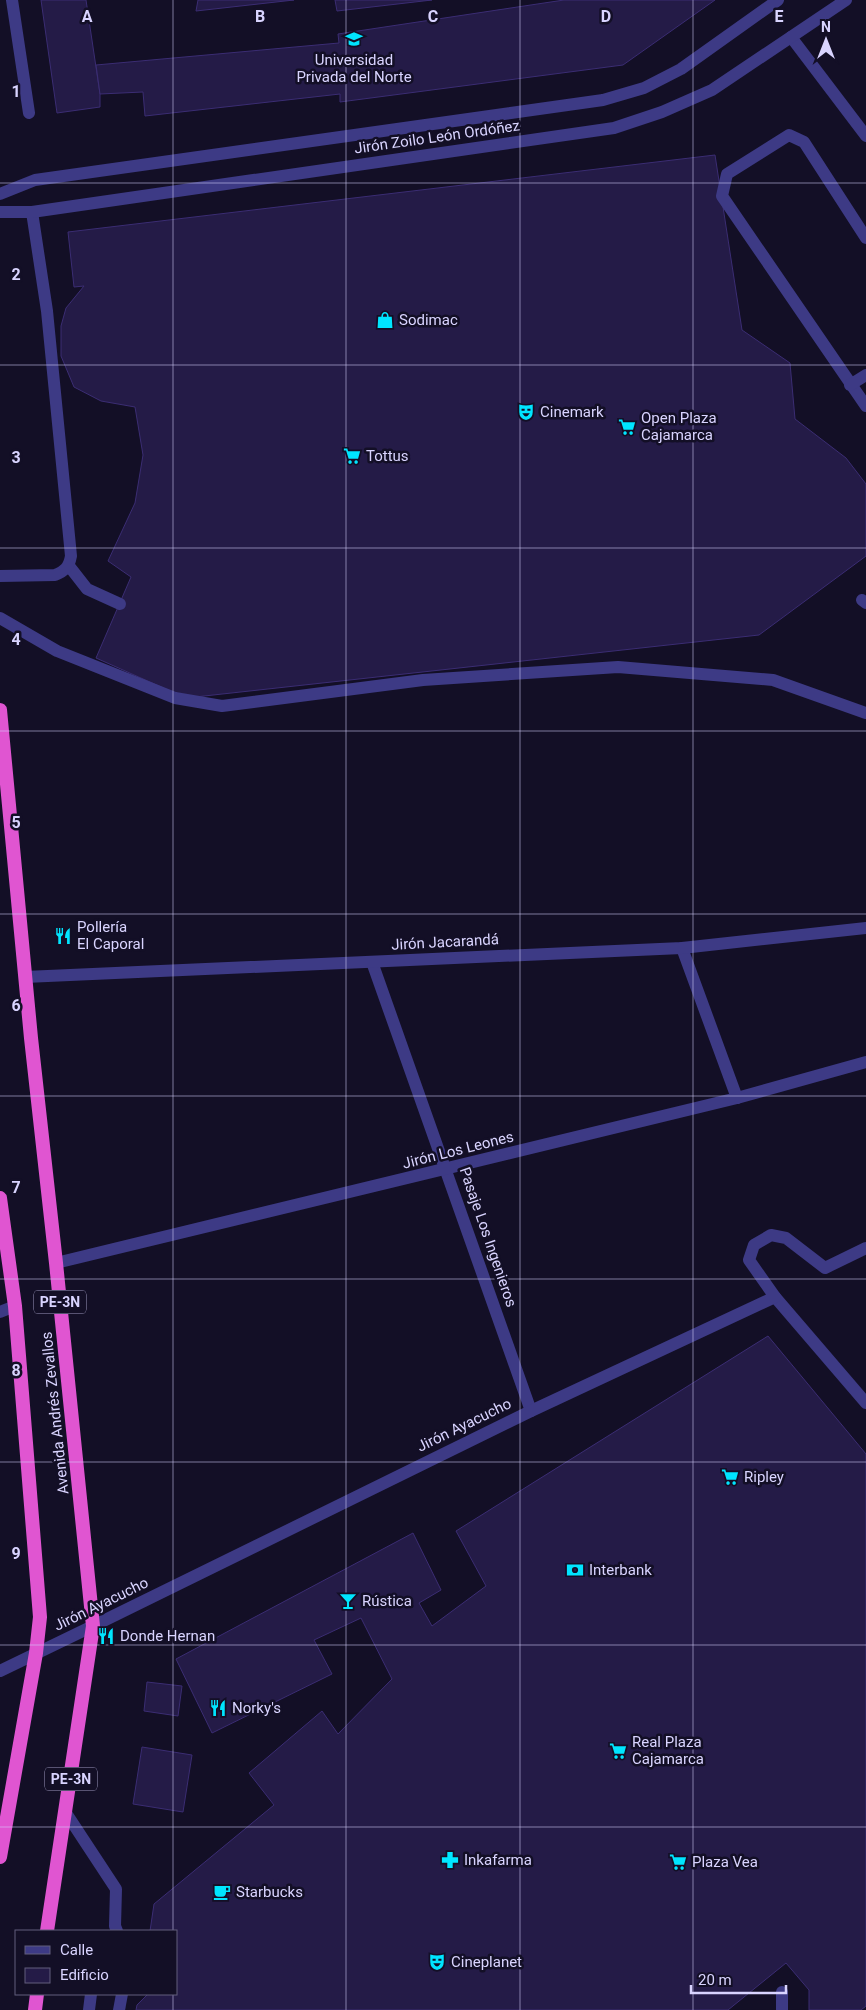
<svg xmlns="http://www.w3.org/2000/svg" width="866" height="2010" font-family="Roboto,sans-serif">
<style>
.building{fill:#241b47;stroke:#3b2d73}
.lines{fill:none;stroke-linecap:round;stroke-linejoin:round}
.service{stroke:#3d3a85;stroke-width:12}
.minor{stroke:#3d3a85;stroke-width:12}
.tertiary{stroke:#3d3a85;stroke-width:12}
.trunk{stroke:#e055d1;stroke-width:14}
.grid{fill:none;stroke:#d9d4ff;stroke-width:1;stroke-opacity:0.55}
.labels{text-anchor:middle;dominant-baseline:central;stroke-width:5;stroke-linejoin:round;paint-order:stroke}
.shield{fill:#130f26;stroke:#9e99be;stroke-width:1}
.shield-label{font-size:14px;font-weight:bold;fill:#d9d4ff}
.poi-label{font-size:15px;fill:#d9d4ff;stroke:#130f26;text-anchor:start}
.street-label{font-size:15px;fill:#d9d4ff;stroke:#130f26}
.grid-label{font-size:16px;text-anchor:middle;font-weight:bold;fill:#d9d4ff;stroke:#130f26;stroke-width:5;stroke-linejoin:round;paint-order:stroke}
</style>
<rect width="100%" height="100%" fill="#130f26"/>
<g class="building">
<polygon points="41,0 86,0 100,94 100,107 57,113"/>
<polygon points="198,0 294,0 196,11"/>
<polygon points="335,0 432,0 337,11"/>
<polygon points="564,0 715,0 623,65 340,102 340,94 145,116 143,92 100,94 96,65 339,43 338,34"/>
<polygon points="715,155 742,330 790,363 795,419 846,458 866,484 866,556 759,635 186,698 96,658 131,577 108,561 135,503 143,455 135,407 101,401 74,387 61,356 61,326 66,308 84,286 74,287 68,232"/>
<polygon points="768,1336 866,1454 866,2006 861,2010 809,2010 809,1990 786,1963 728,2010 136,2010 137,2005 148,1994 176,1994 176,1931 150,1931 154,1904 274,1805 249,1773 322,1711 338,1734 392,1679 361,1618 314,1640 332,1674 212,1733 176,1659 413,1533 441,1590 419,1603 432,1626 486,1586 456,1531"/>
<polygon points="147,1682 182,1686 178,1716 144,1711"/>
<polygon points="142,1747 192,1755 183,1812 133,1804"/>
</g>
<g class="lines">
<g class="service">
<polyline points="12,0 29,113"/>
<polyline points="791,37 866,136"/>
<polyline points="866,238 804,142 789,135 727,174 722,196 866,406"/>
<polyline points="850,385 866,375"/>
<polyline points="69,566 87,589 120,604"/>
<path d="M0 576 55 575C65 571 69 567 71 556L47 311 32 212"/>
<polyline points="862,600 866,603"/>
<polyline points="66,1813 116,1889 115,1926 117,1931"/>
<polyline points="782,1992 782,2010"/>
<polyline points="89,2010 91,1994"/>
<polyline points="119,2010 122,1994"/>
</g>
<g class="minor">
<polyline points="0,194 35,180 603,100 644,88 681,69 778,0"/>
<polyline points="0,212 32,212 614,128 662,112 712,90 846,0"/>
<polyline points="0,618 57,651 175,698 222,706 423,680 618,667 773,680 866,713"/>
<polyline points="682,948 737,1098"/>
<polyline points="372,962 531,1411"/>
<polyline points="25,977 682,948 866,928"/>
<polyline points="56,1263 737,1098 866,1062"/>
<polyline points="775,1297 866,1403"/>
<polyline points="0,1312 15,1306"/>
<polyline points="93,1626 531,1411 775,1297 749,1260 754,1245 771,1235 786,1238 825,1268 866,1248"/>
</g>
<polyline class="tertiary" points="0,1671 93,1626"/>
<g class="trunk">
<polyline points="0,710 31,1038 56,1263 93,1626 47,1931"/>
<polyline points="0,1198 15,1306 40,1617 36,1653 0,1857"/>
<polyline points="35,2010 37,1994"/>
</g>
</g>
<path class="grid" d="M173 0V1931M346 0V2010M520 0V2010M693 0V2010M0 183H866M0 365H866M0 548H866M0 731H866M0 914H866M0 1096H866M0 1279H866M0 1462H866M0 1645H866M0 1827H866M173 1994V2010"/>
<defs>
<g id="university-bare" transform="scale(1.35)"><path d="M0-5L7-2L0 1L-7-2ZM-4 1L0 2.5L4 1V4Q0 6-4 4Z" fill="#00e5ff" stroke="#130f26" stroke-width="2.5" paint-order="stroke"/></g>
<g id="shop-bare" transform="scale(1.35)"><path d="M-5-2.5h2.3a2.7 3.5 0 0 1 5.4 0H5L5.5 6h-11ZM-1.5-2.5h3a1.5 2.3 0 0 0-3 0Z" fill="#00e5ff" stroke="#130f26" stroke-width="2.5" paint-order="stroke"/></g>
<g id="theatre-bare" transform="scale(1.35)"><path d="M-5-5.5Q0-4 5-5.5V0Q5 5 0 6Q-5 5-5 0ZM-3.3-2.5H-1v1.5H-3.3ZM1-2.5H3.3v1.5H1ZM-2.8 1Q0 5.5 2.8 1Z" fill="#00e5ff" stroke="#130f26" stroke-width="2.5" paint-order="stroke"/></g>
<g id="supermarket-bare" transform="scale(1.35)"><path d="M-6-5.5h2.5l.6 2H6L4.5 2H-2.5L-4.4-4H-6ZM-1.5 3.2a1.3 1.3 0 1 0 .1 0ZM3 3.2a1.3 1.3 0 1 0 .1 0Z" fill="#00e5ff" stroke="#130f26" stroke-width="2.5" paint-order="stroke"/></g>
<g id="restaurant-bare" transform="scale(1.35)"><path d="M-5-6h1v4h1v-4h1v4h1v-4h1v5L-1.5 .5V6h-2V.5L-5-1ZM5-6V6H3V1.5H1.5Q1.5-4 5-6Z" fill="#00e5ff" stroke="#130f26" stroke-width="2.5" paint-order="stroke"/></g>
<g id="bank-bare" transform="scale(1.35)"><path d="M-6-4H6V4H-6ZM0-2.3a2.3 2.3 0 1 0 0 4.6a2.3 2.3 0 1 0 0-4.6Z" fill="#00e5ff" stroke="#130f26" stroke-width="2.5" paint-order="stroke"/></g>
<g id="bar-bare" transform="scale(1.35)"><path d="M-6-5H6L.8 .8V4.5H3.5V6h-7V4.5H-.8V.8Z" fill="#00e5ff" stroke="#130f26" stroke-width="2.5" paint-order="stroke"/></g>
<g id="pharmacy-bare" transform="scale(1.35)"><path d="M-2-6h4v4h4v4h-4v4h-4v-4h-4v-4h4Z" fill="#00e5ff" stroke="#130f26" stroke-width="2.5" paint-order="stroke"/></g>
<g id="cafe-bare" transform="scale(1.35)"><path d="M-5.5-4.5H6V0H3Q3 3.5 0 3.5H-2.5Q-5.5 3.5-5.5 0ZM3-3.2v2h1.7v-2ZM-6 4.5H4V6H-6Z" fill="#00e5ff" stroke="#130f26" stroke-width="2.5" paint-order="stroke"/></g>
</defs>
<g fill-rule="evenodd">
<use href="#university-bare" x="354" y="39"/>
<use href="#shop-bare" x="385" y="320"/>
<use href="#theatre-bare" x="526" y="412"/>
<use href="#supermarket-bare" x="627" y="427"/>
<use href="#supermarket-bare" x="352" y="456"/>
<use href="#restaurant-bare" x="63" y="936"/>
<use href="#supermarket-bare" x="730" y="1477"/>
<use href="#bank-bare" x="575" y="1570"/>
<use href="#bar-bare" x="348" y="1601"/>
<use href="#restaurant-bare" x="106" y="1636"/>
<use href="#restaurant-bare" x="218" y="1708"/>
<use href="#supermarket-bare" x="618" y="1751"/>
<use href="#pharmacy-bare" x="450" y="1860"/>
<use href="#supermarket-bare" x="678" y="1862"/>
<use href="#cafe-bare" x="222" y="1892"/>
<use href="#theatre-bare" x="437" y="1962"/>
</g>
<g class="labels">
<g class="shield">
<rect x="34" y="1290.5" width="52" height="23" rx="4"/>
<rect x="45" y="1767.5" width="52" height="23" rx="4"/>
</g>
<g class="shield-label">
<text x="60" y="1302">PE-3N</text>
<text x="71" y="1779">PE-3N</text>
</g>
<g class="poi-label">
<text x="354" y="60" text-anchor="middle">Universidad<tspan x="354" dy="17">Privada del Norte</tspan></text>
<text x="399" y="320">Sodimac</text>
<text x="540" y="412">Cinemark</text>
<text x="641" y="418">Open Plaza<tspan x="641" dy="17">Cajamarca</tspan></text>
<text x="366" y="456">Tottus</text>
<text x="77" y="927">Pollería<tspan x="77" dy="17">El Caporal</tspan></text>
<text x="744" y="1477">Ripley</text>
<text x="589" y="1570">Interbank</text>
<text x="362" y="1601">Rústica</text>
<text x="120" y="1636">Donde Hernan</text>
<text x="232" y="1708">Norky's</text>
<text x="632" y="1742">Real Plaza<tspan x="632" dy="17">Cajamarca</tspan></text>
<text x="464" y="1860">Inkafarma</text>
<text x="692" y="1862">Plaza Vea</text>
<text x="236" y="1892">Starbucks</text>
<text x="451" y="1962">Cineplanet</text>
</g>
<g class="street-label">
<text transform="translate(437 137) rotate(-8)">Jirón Zoilo León Ordóñez</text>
<text transform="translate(445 942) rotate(-3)">Jirón Jacarandá</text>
<text transform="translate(458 1150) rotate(-14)">Jirón Los Leones</text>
<text transform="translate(488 1237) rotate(71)">Pasaje Los Ingenieros</text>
<text transform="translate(55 1413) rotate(-96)">Avenida Andrés Zevallos</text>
<text transform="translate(464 1425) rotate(-26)">Jirón Ayacucho</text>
<text transform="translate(101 1604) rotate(-26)">Jirón Ayacucho</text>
</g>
</g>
<g class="grid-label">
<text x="87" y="22">A</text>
<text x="260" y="22">B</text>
<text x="433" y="22">C</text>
<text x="606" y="22">D</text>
<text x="779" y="22">E</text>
<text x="16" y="97">1</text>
<text x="16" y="280">2</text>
<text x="16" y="463">3</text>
<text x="16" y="645">4</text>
<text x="16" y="828">5</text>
<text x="16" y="1011">6</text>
<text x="16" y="1193">7</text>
<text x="16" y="1376">8</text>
<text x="16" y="1559">9</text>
</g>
<rect x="15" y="1930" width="162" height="65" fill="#130f26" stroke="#625e7d"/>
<rect x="25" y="1946" width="25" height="8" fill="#3d3a85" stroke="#625e7d"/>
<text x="60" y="1955" font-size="15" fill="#d9d4ff">Calle</text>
<rect x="25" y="1968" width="25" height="15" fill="#241b47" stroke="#625e7d"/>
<text x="60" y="1980" font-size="15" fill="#d9d4ff">Edificio</text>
<g transform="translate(826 40)" stroke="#130f26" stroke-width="4" paint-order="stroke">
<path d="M0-4L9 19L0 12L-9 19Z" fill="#d9d4ff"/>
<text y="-8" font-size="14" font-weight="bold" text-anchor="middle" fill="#d9d4ff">N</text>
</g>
<path d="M691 1985v8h95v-8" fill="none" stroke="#d9d4ff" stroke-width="2.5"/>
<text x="698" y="1985" font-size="15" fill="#d9d4ff" stroke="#130f26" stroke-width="4" paint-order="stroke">20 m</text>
</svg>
